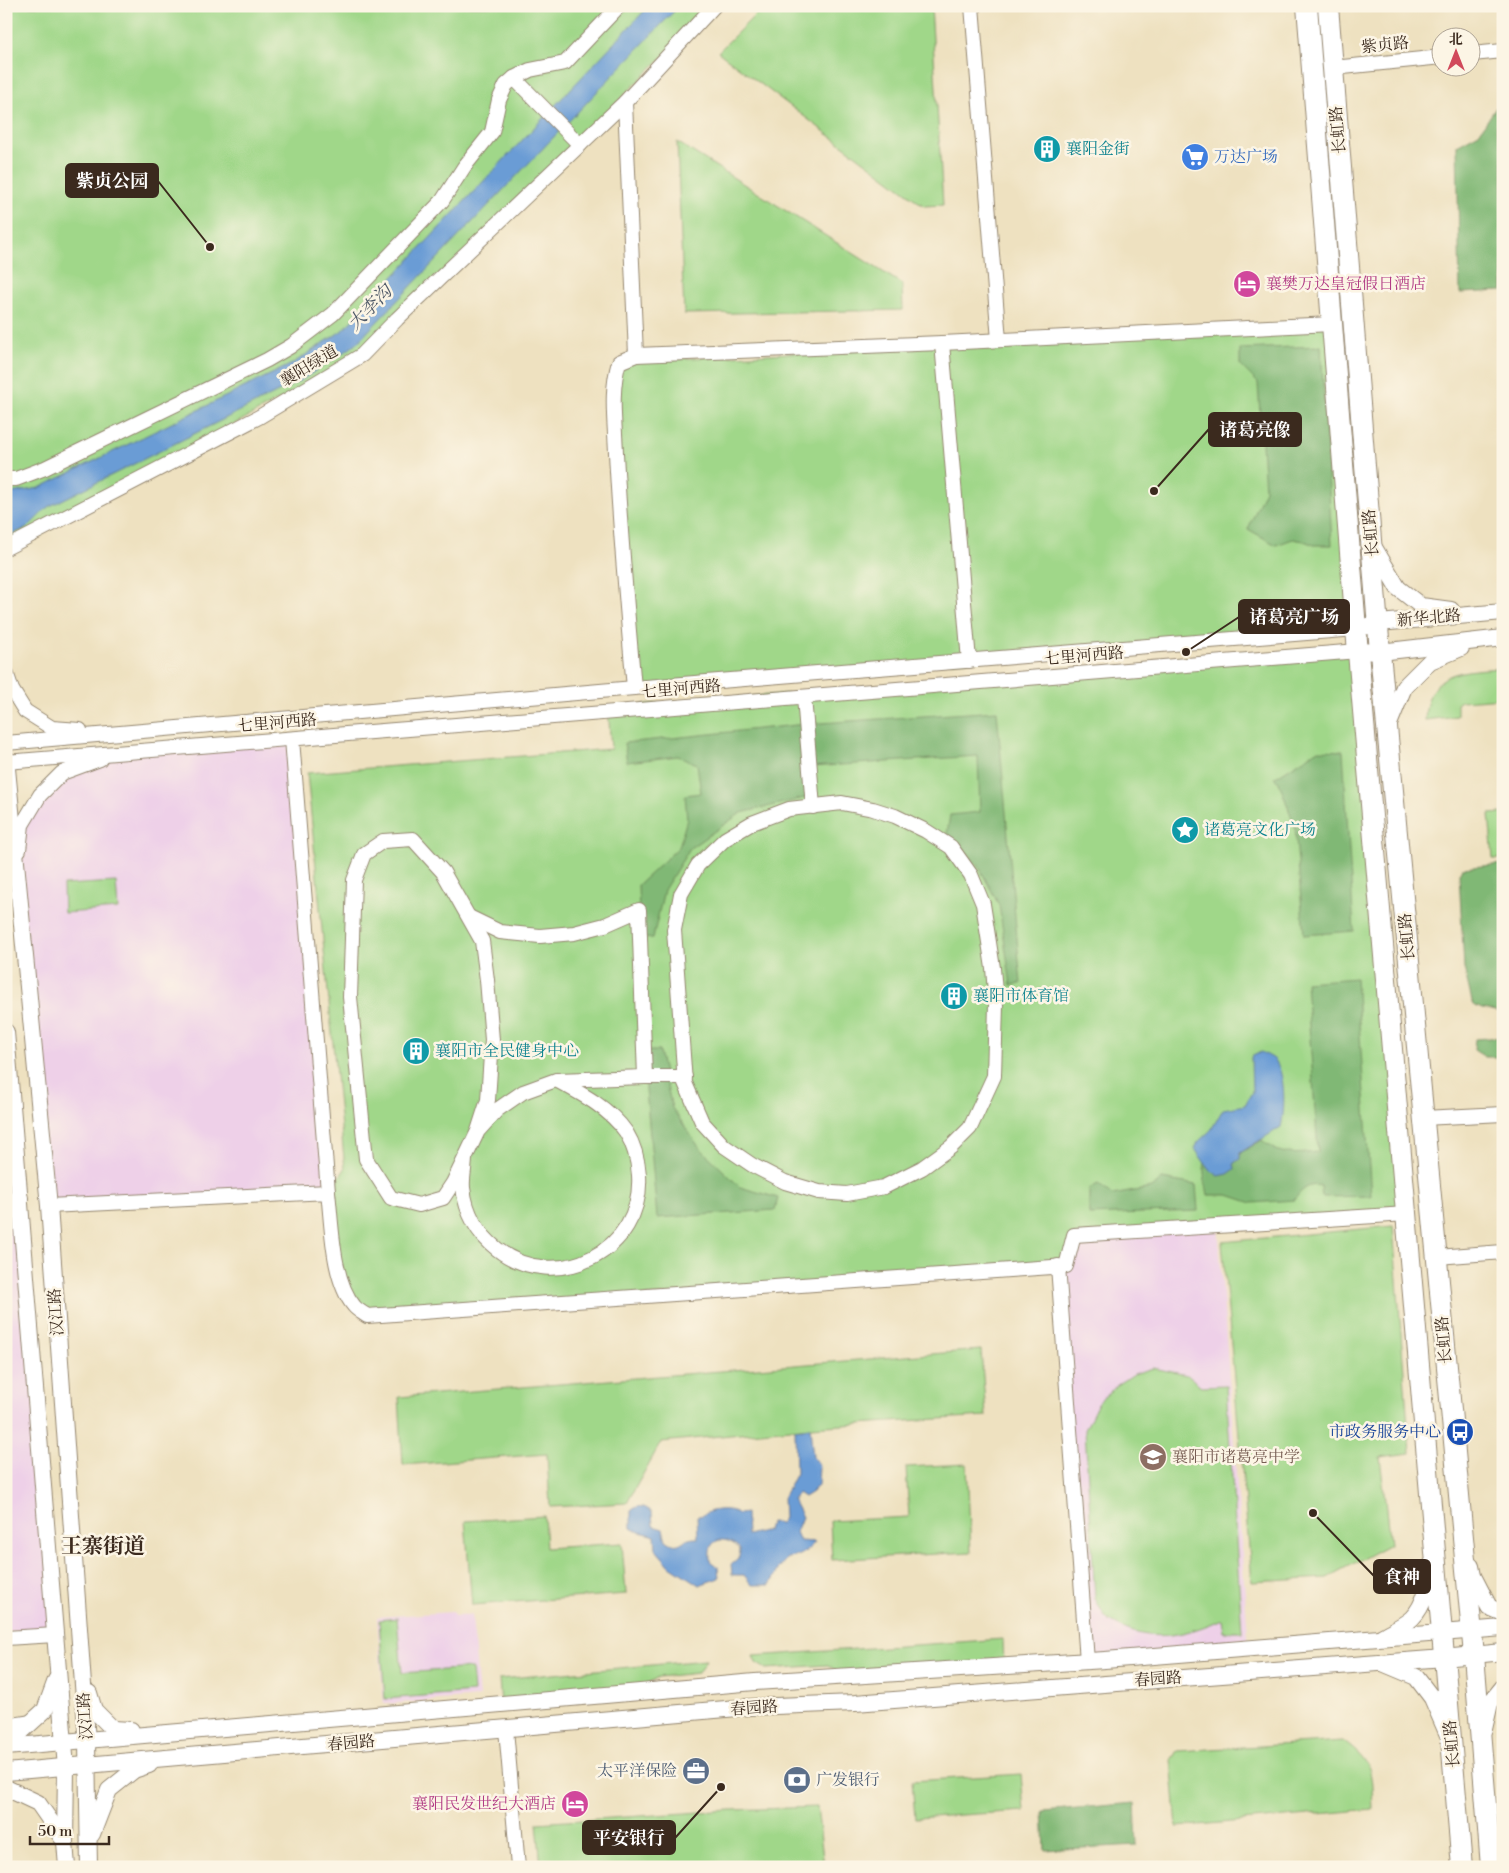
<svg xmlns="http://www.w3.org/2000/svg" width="1509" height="1873" font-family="'Libre Bodoni','Noto Serif SC',serif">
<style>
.built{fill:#eed0e8}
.green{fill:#a0d789;stroke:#6e8054}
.forest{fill:#80b875;stroke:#5e714a}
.water{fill:#6a9cd5;stroke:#52637a}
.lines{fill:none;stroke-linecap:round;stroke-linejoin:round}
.minor-casing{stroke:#94866f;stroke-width:16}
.major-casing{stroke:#94866f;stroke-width:18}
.highway-casing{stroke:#94866f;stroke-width:22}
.minor{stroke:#fff;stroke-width:14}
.major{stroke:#fff;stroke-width:16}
.highway{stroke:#fff;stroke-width:20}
.labels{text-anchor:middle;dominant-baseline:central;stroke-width:5;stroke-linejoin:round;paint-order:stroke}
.street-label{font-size:16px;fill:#3b2a1e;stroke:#fcf5e5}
.culture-label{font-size:16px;fill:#0d838f;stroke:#fcf5e5;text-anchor:start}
.shop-label{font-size:16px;fill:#366cbe;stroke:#fcf5e5;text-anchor:start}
.hotel-label{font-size:16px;fill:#b23c85;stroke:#fcf5e5;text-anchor:start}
.transit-label{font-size:16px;fill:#164399;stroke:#fcf5e5;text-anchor:end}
.education-label{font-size:16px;fill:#785e54;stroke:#fcf5e5;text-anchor:start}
.service-label{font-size:16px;fill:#4e5e75;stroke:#fcf5e5;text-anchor:end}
.water-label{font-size:18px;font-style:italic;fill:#4e5867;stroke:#fcf5e5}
.district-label{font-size:21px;font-weight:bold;fill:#3b2a1e;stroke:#fcf5e5}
.leader{fill:none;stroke:#3b2a1e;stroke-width:2}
.callout-dot{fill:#3b2a1e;stroke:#fcf5e5;stroke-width:2}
.callout{fill:#3b2a1e;stroke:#3b2a1e;stroke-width:2}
.callout-label{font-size:18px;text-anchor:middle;font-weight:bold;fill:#fff}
</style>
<rect width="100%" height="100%" fill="#fcf5e5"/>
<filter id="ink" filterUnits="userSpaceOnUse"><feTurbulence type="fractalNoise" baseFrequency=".02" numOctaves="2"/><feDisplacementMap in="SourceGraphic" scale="10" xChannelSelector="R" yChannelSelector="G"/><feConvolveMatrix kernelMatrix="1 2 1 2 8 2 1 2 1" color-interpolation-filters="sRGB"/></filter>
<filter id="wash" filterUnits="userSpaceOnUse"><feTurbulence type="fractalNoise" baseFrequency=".0096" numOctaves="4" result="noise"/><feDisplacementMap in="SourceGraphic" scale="20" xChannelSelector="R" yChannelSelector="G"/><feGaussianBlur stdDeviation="1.12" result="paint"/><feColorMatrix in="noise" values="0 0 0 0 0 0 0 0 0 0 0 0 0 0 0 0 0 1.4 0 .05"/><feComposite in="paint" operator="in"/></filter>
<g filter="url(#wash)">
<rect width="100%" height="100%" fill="#eee1c0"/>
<g class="built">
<polygon points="292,739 328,1192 49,1206 17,870 22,825 62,773 115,753"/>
<polygon points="6,1032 55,1627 6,1632"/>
<polygon points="1218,1226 1249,1649 1087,1661 1058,1266 1074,1235"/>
<polygon points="453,1612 454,1616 472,1615 479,1697 384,1704 377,1617"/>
</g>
<g class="green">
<polygon points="6,6 714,6 362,355 6,548"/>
<polygon points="764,6 931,6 943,205 924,206 718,52"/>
<polygon points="677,142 902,284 903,310 684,314"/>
<polygon points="1332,324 1356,629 634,688 619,510 619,362"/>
<polygon points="1358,651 1407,1214 1074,1235 1066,1266 367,1316 342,1287 328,1192 345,1169 307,773 611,749 608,707"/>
<path d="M1503 668V698L1461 701 1457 704V716L1425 720C1427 669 1462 671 1503 668Z"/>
<polygon points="1503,813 1503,859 1493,859 1489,814"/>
<polygon points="116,882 118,909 64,913 63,885"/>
<polygon points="1393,1226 1410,1453 1380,1457 1390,1544 1327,1578 1252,1582 1222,1242"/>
<polygon points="981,1350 986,1416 810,1427 661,1442 627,1503 550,1507 547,1454 403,1465 399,1397"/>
<path d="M1153 1368 1187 1375 1201 1386 1226 1385 1242 1632H1224L1222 1619C1190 1634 1153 1644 1119 1626 1115 1624 1109 1621 1106 1618 1102 1612 1098 1604 1095 1598L1085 1430 1098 1403 1116 1386 1134 1374Z"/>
<polygon points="967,1464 971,1552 832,1560 830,1521 909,1517 906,1467"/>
<polygon points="544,1516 546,1548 622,1543 626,1594 472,1605 465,1521"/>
<polygon points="397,1618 402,1673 472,1668 474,1692 385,1699 379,1620"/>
<polygon points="1003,1639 1004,1666 845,1676 828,1665 766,1669 756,1663 753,1656"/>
<polygon points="706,1660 698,1673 658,1677 631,1693 501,1704 499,1679"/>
<path d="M1343 1741C1375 1765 1371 1772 1373 1809L1177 1827 1171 1760 1177 1751Z"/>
<polygon points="1021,1774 1024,1811 915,1818 912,1781"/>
<polygon points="817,1807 824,1866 541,1867 537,1823 731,1810"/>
</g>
<g class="forest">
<polygon points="1503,97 1503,291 1460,293 1457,145 1479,133"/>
<polygon points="1321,346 1332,545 1314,545 1304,541 1293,539 1276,545 1248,529 1265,490 1258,383 1240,365 1240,349"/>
<polygon points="997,711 1021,984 1011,985 999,905 978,865 947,834 950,815 980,812 978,756 810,767 813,796 741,813 690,848 664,890 653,938 640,939 638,885 679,847 687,819 685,795 701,793 697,764 678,756 627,762 624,743 806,724"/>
<polygon points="1318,750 1343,751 1354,931 1304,935 1295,827 1279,782 1274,778"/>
<polygon points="1503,864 1503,1012 1482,1009 1473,1005 1464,968 1459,874 1462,868"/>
<path d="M1356 978 1371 1196 1322 1197 1321 1186C1308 1183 1302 1190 1294 1200L1252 1203 1228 1195H1208C1206 1182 1202 1176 1205 1163L1209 1169 1234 1163 1240 1153 1262 1140C1280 1157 1294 1154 1318 1152L1306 982Z"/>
<polygon points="1503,1037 1503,1057 1485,1057 1474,1050 1475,1039"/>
<polygon points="645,1051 659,1051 672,1108 699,1147 740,1187 778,1198 775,1210 657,1218 645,1077"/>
<polygon points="1162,1179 1196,1185 1198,1211 1089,1215 1089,1189 1098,1184 1112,1195 1152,1188"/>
<polygon points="1135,1803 1137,1845 1045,1850 1043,1811"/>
</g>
<g class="water">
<polygon points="649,6 679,6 355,345 300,381 48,507 27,528 6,537 6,494 39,488 292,364 343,330"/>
<path d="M1261 1052C1265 1054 1272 1057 1275 1060 1286 1075 1285 1111 1281 1127L1240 1153V1159L1234 1163 1235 1169 1228 1174 1219 1176 1209 1169 1195 1149 1198 1142 1211 1130 1223 1109 1245 1105 1252 1092 1251 1057Z"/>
<path d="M810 1427 813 1457 819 1466 818 1485 812 1492 804 1497 798 1493 793 1500 802 1517 796 1532 800 1541 815 1542C806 1552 801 1557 787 1558L779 1568 770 1585H752L744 1575H732L731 1564C738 1561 740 1557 740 1549 734 1542 719 1535 712 1545 709 1549 710 1557 710 1561L718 1567 719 1578 699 1585 670 1566 656 1550 655 1536C647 1533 639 1533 631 1528V1511C639 1504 644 1506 652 1512L653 1526 663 1529 666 1540C678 1549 679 1542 689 1539 692 1538 695 1538 698 1538L697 1516C704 1516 706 1512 712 1511 721 1509 732 1509 739 1514L746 1513 747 1535 768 1530 771 1522 781 1523 784 1518 783 1498 796 1473 795 1429Z"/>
</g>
</g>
<g filter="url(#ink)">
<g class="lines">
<g class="minor-casing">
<g id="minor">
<polyline points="972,6 999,340"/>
<polyline points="1472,54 1503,51"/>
<polyline points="1333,68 1442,57"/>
<polyline points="514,78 580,145"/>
<polyline points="625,102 636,355"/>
<polyline points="1503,132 1503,137"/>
<polyline points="942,343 969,661"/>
<polyline points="6,479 16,479 45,468 267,360 291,346 333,314 442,201 464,167 492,132 499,100 506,85 514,78 530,70 565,63 619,6"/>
<polyline points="6,548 259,417 362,355 397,319 625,102 714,6"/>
<polyline points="6,672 12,690 25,711 52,728 80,730"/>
<path d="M634 688C627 610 620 532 616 453 615 423 610 391 619 362L636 355 942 343 1332 324"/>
<polyline points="804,697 813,807"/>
<polyline points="292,739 328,1192"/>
<polyline points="6,743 634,688 1356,629"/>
<polyline points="6,762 1358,651"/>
<polygon points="842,803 873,809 895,816 926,831 951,847 971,875 983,904 993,968 996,1005 994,1076 970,1128 951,1147 922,1168 884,1187 847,1194 819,1192 785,1182 752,1165 724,1146 702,1122 685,1083 674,930 681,894 698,865 725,839 752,823 789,809"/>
<polyline points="19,850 22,825 40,795 62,773 100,759"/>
<polyline points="469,917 500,932 540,936 574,933 605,925 639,910 645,1077 557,1080"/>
<polyline points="645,1077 685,1077"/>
<polyline points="1423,1118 1503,1114"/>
<path d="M465 1158C465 1167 462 1178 463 1188 466 1213 478 1234 497 1249 556 1295 644 1251 639 1175 638 1161 634 1145 626 1132 609 1108 582 1094 556 1080L523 1092 497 1110 478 1131 453 1183 443 1198 419 1205 391 1198 366 1159 350 997 354 880 364 854 383 841 413 839 443 872 482 941 487 980 492 1040 488 1100 478 1131"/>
<polyline points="6,1199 21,1198"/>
<path d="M49 1206 328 1192C332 1225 332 1280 354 1306 357 1310 363 1313 367 1316L1066 1266 1074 1235 1407 1214"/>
<polyline points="1437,1257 1503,1252"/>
<polyline points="1058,1266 1087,1661"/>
<polyline points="6,1638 55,1635"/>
<polyline points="6,1726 32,1722"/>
<polyline points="506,1729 518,1867"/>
</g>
</g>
<g class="major-casing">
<g id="major">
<polyline points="1372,544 1398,588 1421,606 1451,610"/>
<polyline points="1356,629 1379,623 1503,612"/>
<polyline points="1358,651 1380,652 1503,638"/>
<polyline points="1387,729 1404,687 1430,661 1461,648"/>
<polyline points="6,758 49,1206 87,1741 89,1867"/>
<polyline points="6,1032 66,1768 65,1842 67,1867"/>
<polyline points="1471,1566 1473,1576 1489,1607 1503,1613"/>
<path d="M1381 1637C1391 1631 1405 1625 1412 1618 1425 1605 1430 1582 1431 1565"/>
<polyline points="1385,1664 1416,1677 1432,1698 1448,1735"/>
<polyline points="89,1693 94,1710 113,1729 131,1730"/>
<polyline points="1484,1729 1490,1703 1503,1687"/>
<polyline points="6,1738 22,1731 45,1710 56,1680"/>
<polyline points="6,1747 755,1682 1105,1660 1503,1628"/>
<polyline points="6,1772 749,1707 855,1703 1444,1658 1503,1652"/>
<polyline points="6,1788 38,1803 65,1842"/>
<polyline points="92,1834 109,1790 134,1770 149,1765"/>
</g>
</g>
<g class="highway-casing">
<g id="highway">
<polyline points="1307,6 1356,629 1462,1867"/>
<polyline points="1328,6 1380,652 1474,1655 1491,1867"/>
</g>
</g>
<use href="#minor" class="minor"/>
<use href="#major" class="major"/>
<use href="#highway" class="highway"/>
</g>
</g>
<defs>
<g id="building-disc" transform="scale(1.4375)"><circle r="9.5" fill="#0f9aa8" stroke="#fcf5e5"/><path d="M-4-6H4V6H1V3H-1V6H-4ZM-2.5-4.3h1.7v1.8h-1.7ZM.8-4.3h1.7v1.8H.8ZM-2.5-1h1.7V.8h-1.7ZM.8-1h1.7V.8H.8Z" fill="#fff"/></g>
<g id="supermarket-disc" transform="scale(1.4375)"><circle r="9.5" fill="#3f7fe0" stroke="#fcf5e5"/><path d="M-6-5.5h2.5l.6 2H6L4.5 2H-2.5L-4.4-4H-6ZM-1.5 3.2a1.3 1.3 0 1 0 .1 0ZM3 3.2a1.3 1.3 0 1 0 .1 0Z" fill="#fff"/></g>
<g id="hotel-disc" transform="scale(1.4375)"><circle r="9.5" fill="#d1479c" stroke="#fcf5e5"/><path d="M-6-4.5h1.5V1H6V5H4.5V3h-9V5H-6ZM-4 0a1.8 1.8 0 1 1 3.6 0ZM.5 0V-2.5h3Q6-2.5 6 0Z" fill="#fff"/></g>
<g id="sight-disc" transform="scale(1.4375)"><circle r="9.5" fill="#0f9aa8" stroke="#fcf5e5"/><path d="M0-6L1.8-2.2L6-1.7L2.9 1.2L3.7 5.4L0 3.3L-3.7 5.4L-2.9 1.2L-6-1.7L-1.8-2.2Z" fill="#fff"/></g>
<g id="bus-disc" transform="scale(1.4375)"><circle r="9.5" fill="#1a4fb4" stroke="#fcf5e5"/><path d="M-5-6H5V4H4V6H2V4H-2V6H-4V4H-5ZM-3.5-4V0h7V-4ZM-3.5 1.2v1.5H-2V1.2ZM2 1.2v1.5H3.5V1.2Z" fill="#fff"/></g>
<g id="school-disc" transform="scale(1.4375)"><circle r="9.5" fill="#8d6e63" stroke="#fcf5e5"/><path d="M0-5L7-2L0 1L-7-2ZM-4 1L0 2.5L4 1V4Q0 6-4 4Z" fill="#fff"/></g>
<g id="office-disc" transform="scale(1.4375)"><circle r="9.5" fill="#5c6f8a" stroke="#fcf5e5"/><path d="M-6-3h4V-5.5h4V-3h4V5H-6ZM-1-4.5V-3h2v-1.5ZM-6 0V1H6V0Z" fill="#fff"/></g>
<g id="bank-disc" transform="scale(1.4375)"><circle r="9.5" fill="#5c6f8a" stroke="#fcf5e5"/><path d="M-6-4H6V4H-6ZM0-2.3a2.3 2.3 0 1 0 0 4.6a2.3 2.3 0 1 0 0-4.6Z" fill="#fff"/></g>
</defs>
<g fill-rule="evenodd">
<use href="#building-disc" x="1047" y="149"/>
<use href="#supermarket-disc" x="1195" y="157"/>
<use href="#hotel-disc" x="1247" y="284"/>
<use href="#sight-disc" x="1185" y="830"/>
<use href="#building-disc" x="954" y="996"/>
<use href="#building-disc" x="416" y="1051"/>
<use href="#bus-disc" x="1460" y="1432"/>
<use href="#school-disc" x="1153" y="1457"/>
<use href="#office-disc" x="696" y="1771"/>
<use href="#bank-disc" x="797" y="1780"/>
<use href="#hotel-disc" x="575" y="1804"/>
</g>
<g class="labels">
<g class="street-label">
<text transform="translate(1385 45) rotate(-6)">紫贞路</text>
<text transform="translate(1338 130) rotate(-95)">长虹路</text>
<text transform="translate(309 366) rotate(-31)">襄阳绿道</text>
<text transform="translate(1371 533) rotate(-95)">长虹路</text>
<text transform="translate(1429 618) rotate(-5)">新华北路</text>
<text transform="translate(1084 656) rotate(-5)">七里河西路</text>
<text transform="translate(681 689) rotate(-5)">七里河西路</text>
<text transform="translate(277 723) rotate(-5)">七里河西路</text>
<text transform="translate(1407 937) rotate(-95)">长虹路</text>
<text transform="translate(56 1312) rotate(-94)">汉江路</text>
<text transform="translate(1444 1340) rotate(-95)">长虹路</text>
<text transform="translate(1158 1679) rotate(-4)">春园路</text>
<text transform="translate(754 1708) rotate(-4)">春园路</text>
<text transform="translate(85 1716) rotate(-94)">汉江路</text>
<text transform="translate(351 1743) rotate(-5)">春园路</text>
<text transform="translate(1452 1744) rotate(-95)">长虹路</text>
</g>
<g class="culture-label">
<text x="1066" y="149">襄阳金街</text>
<text x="1204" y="830">诸葛亮文化广场</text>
<text x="973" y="996">襄阳市体育馆</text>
<text x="435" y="1051">襄阳市全民健身中心</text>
</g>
<g class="shop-label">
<text x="1214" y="157">万达广场</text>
</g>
<g class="hotel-label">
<text x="1266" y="284">襄樊万达皇冠假日酒店</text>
<text x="556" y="1804" text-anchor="end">襄阳民发世纪大酒店</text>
</g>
<g class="transit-label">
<text x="1441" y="1432">市政务服务中心</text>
</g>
<g class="education-label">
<text x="1172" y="1457">襄阳市诸葛亮中学</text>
</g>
<g class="service-label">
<text x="677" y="1771">太平洋保险</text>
<text x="816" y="1780" text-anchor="start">广发银行</text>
</g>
<g class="water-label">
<text transform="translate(370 308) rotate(-46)">大李沟</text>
</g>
<g class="district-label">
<text x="103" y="1547">王寨街道</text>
</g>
</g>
<path class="leader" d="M210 247L158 181M1154 491L1209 429M1186 652L1239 617M1313 1513L1374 1576M721 1787L675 1838"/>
<g class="callout-dot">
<circle cx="210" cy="247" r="5"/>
<circle cx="1154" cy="491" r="5"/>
<circle cx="1186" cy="652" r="5"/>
<circle cx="1313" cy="1513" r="5"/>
<circle cx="721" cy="1787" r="5"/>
</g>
<g class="callout">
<rect x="66" y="164" width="92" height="33" rx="5"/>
<rect x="1209" y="413" width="92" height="33" rx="5"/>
<rect x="1239" y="600" width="110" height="33" rx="5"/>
<rect x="1374" y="1560" width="56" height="33" rx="5"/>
<rect x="583" y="1821" width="92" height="33" rx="5"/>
</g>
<g class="callout-label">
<text x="112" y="187">紫贞公园</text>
<text x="1255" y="436">诸葛亮像</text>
<text x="1294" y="623">诸葛亮广场</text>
<text x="1402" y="1583">食神</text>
<text x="629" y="1844">平安银行</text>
</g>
<rect width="1509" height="1873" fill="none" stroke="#fcf5e5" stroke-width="25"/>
<g transform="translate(1456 52)"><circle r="24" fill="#fcf5e5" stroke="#afa495"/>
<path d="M0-4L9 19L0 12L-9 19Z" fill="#d1495b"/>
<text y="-8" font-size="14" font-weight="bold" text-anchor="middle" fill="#3b2a1e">北</text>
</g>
<path d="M30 1836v8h79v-8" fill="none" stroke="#3b2a1e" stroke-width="2.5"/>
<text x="38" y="1836" font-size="15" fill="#3b2a1e" stroke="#fcf5e5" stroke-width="4" paint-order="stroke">50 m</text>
</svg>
